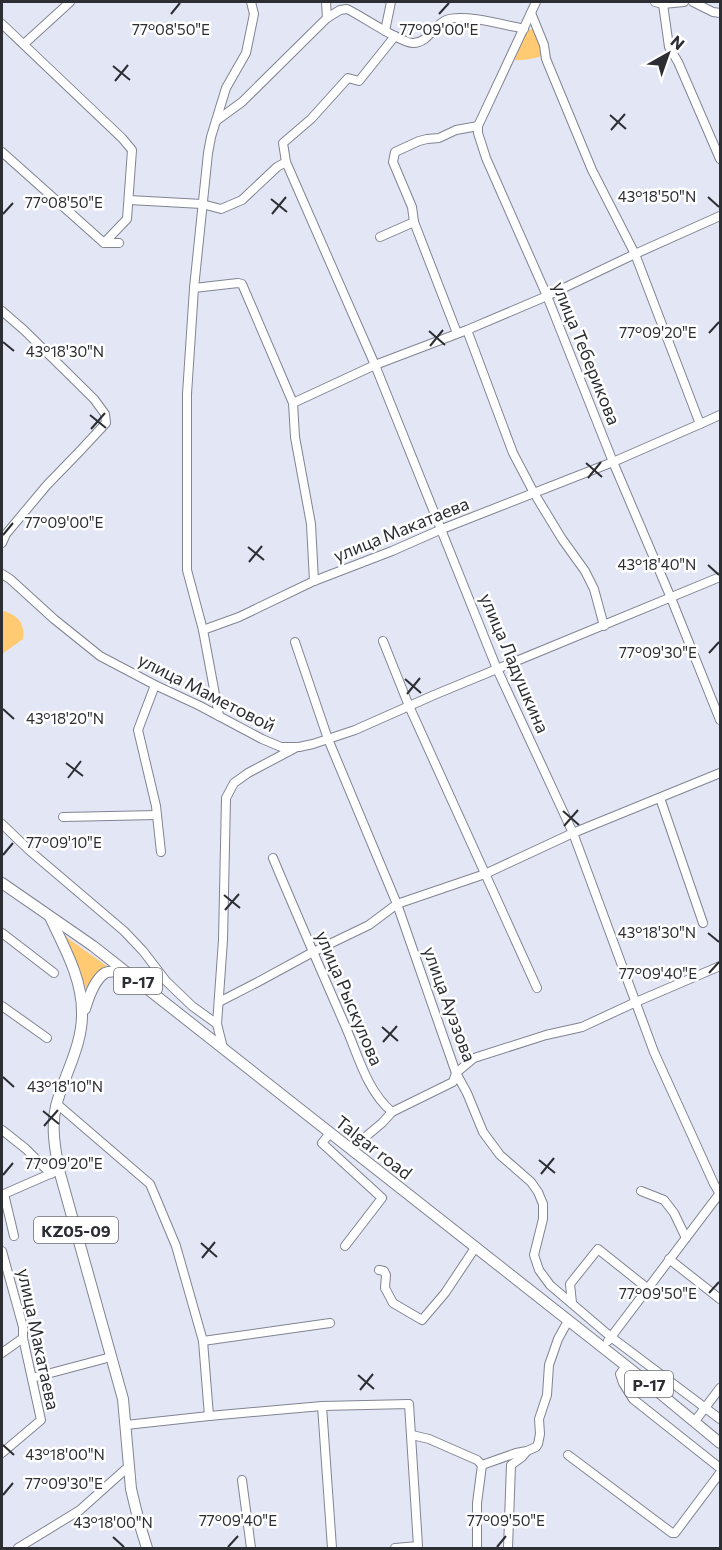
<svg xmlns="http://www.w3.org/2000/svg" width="722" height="1550" font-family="Commissioner,sans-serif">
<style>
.green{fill:#ffca72}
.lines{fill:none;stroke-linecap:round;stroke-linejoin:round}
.minor-casing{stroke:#818491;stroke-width:10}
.major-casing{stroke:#818491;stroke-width:12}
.minor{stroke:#fff;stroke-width:8}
.major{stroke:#fff;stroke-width:10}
.ticks{fill:none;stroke:#2d2e34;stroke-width:2}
.labels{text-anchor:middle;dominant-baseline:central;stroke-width:5;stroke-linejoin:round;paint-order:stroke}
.shield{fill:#fff;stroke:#6c6d71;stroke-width:1.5}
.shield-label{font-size:16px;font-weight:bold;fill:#2d2e34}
.street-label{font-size:18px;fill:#2d2e34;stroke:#fff}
.ticks-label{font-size:15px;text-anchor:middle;fill:#2d2e34;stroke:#fff;stroke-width:5;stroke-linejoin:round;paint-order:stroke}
</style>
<rect width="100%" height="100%" fill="#e3e6f5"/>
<g class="green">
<path d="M532 29 537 33 544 55C538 58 522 61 515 60L514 58 527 30Z"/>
<path d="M4 611C18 616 25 623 23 639L2 654V612Z"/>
<polygon points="59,930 69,939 108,967 96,973 86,988 68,943"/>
</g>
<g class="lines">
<g class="minor-casing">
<g id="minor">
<polyline points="326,2 327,18"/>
<polyline points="536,2 478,126 478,133 486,158 547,296 613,462 671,598 720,720"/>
<polyline points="655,2 663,4 684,2"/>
<polyline points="693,2 713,12 720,13"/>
<polyline points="663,4 669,47 678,62 720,159"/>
<polyline points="2,24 122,138 132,150 127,219 104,243"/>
<polyline points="385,31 391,2"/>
<polyline points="395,36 359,81 348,78 311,119 283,143 286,162 375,365 497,669 573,833 654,1052 714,1184 720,1194"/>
<polyline points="24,44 70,2"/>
<path d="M216 121 242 102 327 18 340 10 347 9C362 16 399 42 413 43 428 43 434 25 446 20 463 13 505 25 524 29"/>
<polyline points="2,152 104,243 119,243"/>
<polyline points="129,200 202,204 221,209 242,200 277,167 286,162"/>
<polyline points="380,237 414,222"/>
<polyline points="194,288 238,283 242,284 293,403 295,437 311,524 314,581"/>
<polyline points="2,311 24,330 94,399 105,414 106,423 79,452 47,485 6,534 2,543"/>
<polyline points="467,330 513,453 534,493 562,539 585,571 594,589 604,626"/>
<polyline points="457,333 414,222 412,207 393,162 395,152 419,141 427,139 439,138 456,130 478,126"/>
<polyline points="293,403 375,365 467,330 547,296 635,254 720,216"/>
<polyline points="700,424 720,415"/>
<polyline points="2,574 10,579 54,619 100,656 155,685 200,706 262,739 281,747 299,747 313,744 355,730 434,695 720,577"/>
<polyline points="203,630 239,617 314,581 392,551 442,529 613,462 700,424 635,254 592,170 546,59 544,45 531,13"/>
<polyline points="383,641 409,706 537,988"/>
<polyline points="295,642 328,739 397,904 456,1073 467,1093 483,1132 500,1155 531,1182 538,1192 543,1204 543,1219 534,1255 539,1270 550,1285 611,1337 720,1419"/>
<polyline points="155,685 138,730 156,806 161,852"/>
<polyline points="219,716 203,630 187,570 187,394 194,288 208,153 211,137 226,88 246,53 254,14 251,2"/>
<polyline points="660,798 703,923"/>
<polyline points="63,817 157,815"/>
<polyline points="2,824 30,851 124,931 143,951 166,981 192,1006 217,1024"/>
<path d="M273 858C296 913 320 968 344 1023 358 1054 366 1090 392 1112"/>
<polyline points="2,933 54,973"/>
<polyline points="219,1002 256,983 313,952 369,925 397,904 485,874 573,833 720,773"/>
<polyline points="2,1006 47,1038"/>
<polyline points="223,1048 217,1024 223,940 226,798 234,783 248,773 297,747"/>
<polyline points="57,1104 150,1184 176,1246 203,1341 209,1416"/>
<polyline points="2,1130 26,1149 51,1174"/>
<polyline points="330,1133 322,1143 382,1198 345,1246"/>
<polyline points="351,1149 382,1123 392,1112 453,1082 456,1073 474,1058 546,1035 582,1027 636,1002 720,966"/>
<polyline points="641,1191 664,1200 674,1213 686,1238"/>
<polyline points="14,1236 4,1194 59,1170"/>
<polyline points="2,1251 23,1327 23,1338 41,1420 2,1453"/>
<polyline points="669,1259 720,1299"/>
<polyline points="379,1270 384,1271 386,1275 385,1288 393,1303 422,1320 445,1293 475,1248"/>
<polyline points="572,1303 570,1284 598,1249 647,1288"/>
<polyline points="203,1341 330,1323"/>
<polyline points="608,1341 720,1193"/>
<polyline points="2,1353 23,1338"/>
<polyline points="626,1366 620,1374 623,1383 633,1399 720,1468"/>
<polyline points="32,1378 111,1357"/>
<polyline points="322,1406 332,1548"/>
<polyline points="695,1421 720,1388"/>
<polyline points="126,1425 209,1416 322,1406 409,1404 418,1546 395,1548"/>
<polyline points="412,1435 429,1439 477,1460 482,1465 477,1503 477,1548"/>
<polyline points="568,1455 672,1533 675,1533 720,1473"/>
<polyline points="482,1465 516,1453 527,1451 536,1447 538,1444 540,1434 539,1419 547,1395 549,1365 558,1339 568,1321"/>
<polyline points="242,1480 251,1548"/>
<polyline points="18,1548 80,1510 128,1467"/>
<polyline points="508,1548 511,1465 522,1457 527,1451"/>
</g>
</g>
<g class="major-casing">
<g id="major">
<polyline points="2,883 93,946 639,1376 720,1443"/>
<path d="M50 917C64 947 82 978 82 1012 83 1045 64 1075 56 1106 51 1127 55 1149 59 1170L123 1399 131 1489 139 1522 147 1548"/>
<path d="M85 1009C88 999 95 979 105 973 111 970 119 972 125 973"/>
</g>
</g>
<use href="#minor" class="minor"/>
<use href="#major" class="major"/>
</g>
<path class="ticks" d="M171 14 180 3M439 14 449 3M113 66 130 80M115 81 128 65M610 115 626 129M611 130 625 114M708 197 719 207M271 199 287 212M3 214 13 203M272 214 286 197M429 331 445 345M709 333 719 322M3 342 14 351M430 346 443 330M90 415 106 428M91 429 105 413M586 463 602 477M588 478 601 462M3 535 13 523M248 547 264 560M249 562 262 546M708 565 719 575M709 653 719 642M405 679 421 693M407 694 420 678M3 709 14 719M66 763 83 776M68 778 81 761M563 811 579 825M564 826 578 810M3 855 13 843M224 895 240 908M225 910 239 894M708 933 719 942M709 973 719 962M382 1027 398 1041M383 1042 397 1026M3 1077 14 1087M43 1111 59 1124M44 1126 58 1110M539 1160 555 1173M541 1174 554 1158M3 1175 13 1163M201 1243 217 1257M202 1258 215 1242M709 1293 719 1282M358 1375 374 1389M360 1390 373 1374M3 1445 14 1455M3 1495 13 1483M113 1537 124 1547M228 1547 238 1536M497 1547 506 1536"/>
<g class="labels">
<g class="shield">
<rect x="114" y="968" width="48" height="26" rx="4.5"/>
<rect x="34" y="1217" width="84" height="26" rx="4.5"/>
<rect x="625" y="1371" width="48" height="26" rx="4.5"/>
</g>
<g class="shield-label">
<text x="138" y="981">P-17</text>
<text x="76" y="1230">KZ05-09</text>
<text x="649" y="1384">P-17</text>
</g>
<g class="street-label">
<text transform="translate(587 353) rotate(68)">улица Теберикова</text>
<text transform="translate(401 529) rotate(-22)">улица Макатаева</text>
<text transform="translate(515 663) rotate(67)">улица Ладушкина</text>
<text transform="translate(207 692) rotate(27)">улица Маметовой</text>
<text transform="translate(350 998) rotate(67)">улица Рыскулова</text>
<text transform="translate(450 1004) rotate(70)">улица Ауэзова</text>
<text transform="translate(374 1147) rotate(38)">Talgar road</text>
<text transform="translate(39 1339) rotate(78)">улица Макатаева</text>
</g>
</g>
<g class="ticks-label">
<text x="171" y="35">77°08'50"E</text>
<text x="439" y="35">77°09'00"E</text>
<text x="657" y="202">43°18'50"N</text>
<text x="64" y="208">77°08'50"E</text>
<text x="658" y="338">77°09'20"E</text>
<text x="65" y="357">43°18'30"N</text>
<text x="64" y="528">77°09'00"E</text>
<text x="657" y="570">43°18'40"N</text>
<text x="658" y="658">77°09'30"E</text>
<text x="65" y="724">43°18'20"N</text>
<text x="64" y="848">77°09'10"E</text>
<text x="657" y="938">43°18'30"N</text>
<text x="658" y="979">77°09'40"E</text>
<text x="65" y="1092">43°18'10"N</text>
<text x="64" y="1169">77°09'20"E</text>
<text x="658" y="1299">77°09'50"E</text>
<text x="65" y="1460">43°18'00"N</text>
<text x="64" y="1489">77°09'30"E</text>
<text x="238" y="1526">77°09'40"E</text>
<text x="506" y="1526">77°09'50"E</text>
<text x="113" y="1528">43°18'00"N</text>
</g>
<rect width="722" height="1550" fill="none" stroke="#2d2e34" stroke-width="6"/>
<g transform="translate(668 54) rotate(40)" stroke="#ffffff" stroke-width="4.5" paint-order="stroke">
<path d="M0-4.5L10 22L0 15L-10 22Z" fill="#2d2e34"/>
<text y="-9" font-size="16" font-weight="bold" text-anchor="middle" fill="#2d2e34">N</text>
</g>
</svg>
